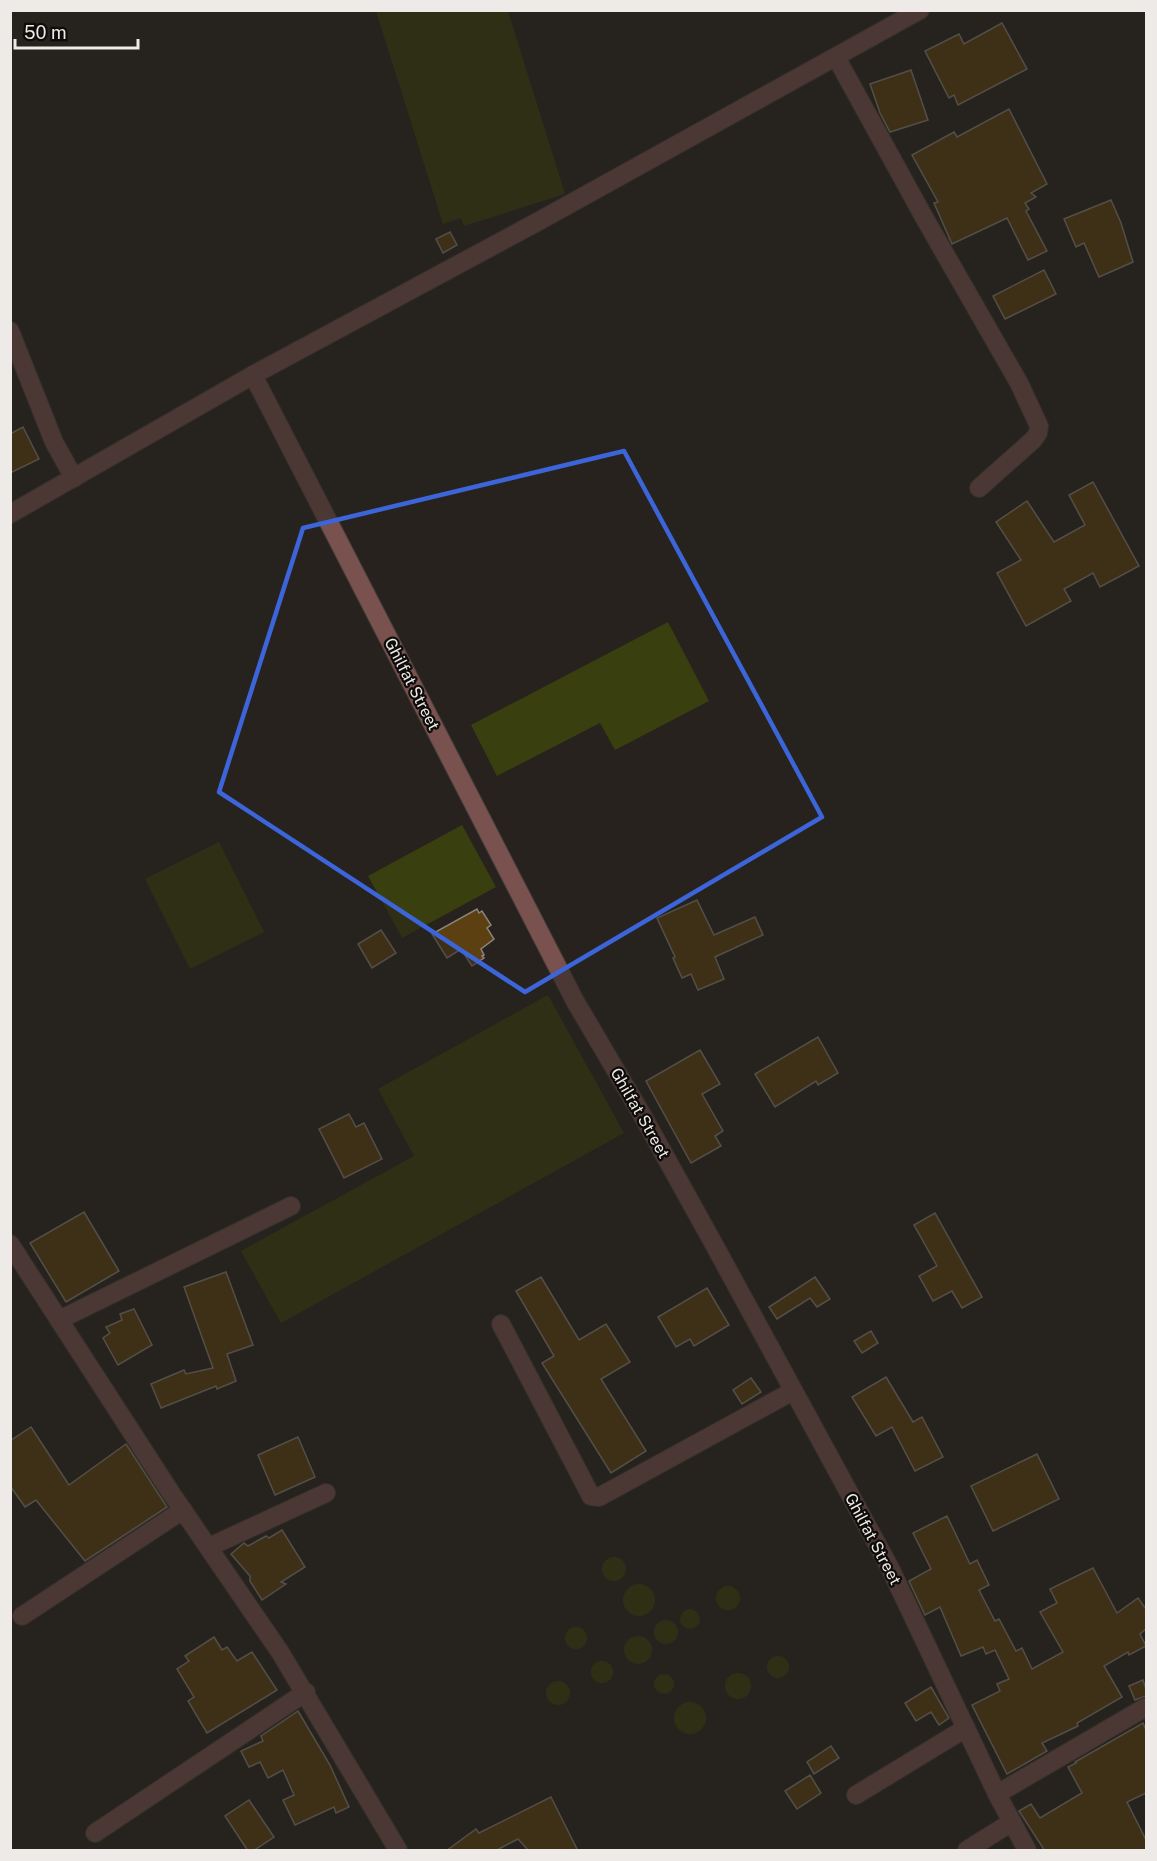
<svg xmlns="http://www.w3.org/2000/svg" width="1157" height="1861" font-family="'Public Sans',sans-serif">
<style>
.green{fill:#3a3f0f}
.building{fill:#5c4011;stroke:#89847d;stroke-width:1.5}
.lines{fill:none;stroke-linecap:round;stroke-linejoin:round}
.street-casing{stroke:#433e39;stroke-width:20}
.street{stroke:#79514e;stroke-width:18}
.marked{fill:none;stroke:#3c65da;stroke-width:4.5;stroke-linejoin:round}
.labels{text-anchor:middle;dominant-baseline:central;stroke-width:4.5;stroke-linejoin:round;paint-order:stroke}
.street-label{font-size:16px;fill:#eeeae7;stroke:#0e0c0a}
</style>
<rect width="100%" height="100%" fill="#27221d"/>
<g class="green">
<polygon points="376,11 508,11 565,194 464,226 461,218 443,224"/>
<polygon points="668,622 709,701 615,750 600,723 497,776 471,725"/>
<polygon points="462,825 496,887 402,938 368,876"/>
<polygon points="219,842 264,932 190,969 145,879"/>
<polygon points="548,995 624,1133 281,1323 241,1251 414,1156 378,1089"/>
<circle cx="614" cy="1569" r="12"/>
<circle cx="639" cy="1600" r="16"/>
<circle cx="728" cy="1598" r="12"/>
<circle cx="690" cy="1619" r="10"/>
<circle cx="666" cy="1632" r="12"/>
<circle cx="576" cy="1638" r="11"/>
<circle cx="638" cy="1650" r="14"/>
<circle cx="778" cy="1667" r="11"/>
<circle cx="602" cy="1672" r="11"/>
<circle cx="738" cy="1686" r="13"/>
<circle cx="664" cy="1684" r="10"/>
<circle cx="558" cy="1693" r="12"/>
<circle cx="690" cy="1718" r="16"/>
</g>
<g class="building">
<polygon points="1002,23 1027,69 958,105 954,95 949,98 925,51 959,34 964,44"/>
<polygon points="911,70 928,120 890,132 880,113 870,84"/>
<polygon points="1009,109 1047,184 1031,193 1036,197 1025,203 1029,209 1026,211 1047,251 1028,260 1007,218 952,244 934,203 938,202 912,155 954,132 957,137"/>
<polygon points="1111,200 1121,223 1133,262 1099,277 1084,243 1076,247 1064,219"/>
<polygon points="450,232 457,245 443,253 436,239"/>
<polygon points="1044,270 1056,294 1005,319 993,296"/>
<polygon points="23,427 39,459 10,473 10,434"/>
<polygon points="1093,482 1139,566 1100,587 1093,573 1064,589 1071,601 1026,626 997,573 1021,560 996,522 1027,501 1054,542 1085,525 1069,495"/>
<polygon points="697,900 714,935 755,917 763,935 715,957 724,979 698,990 691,974 682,978 673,958 675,957 657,918"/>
<polygon points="477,909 479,913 482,911 491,925 487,928 494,939 481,949 484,955 482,956 484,958 472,966 461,949 447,958 432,934"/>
<polygon points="381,930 396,953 372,968 358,944"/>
<polygon points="818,1037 838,1073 818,1085 816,1081 775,1107 755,1074"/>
<polygon points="700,1050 720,1084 702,1094 723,1131 715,1136 721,1146 691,1163 646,1081"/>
<polygon points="349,1114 356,1127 364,1123 382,1159 344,1178 319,1129"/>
<polygon points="84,1212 119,1271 66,1302 30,1243"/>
<polygon points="935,1213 982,1297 962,1308 952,1291 933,1301 919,1276 937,1266 914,1225"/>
<polygon points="226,1272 253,1345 227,1354 236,1381 217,1389 216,1386 161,1408 151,1384 184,1370 186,1374 213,1368 184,1287"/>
<polygon points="541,1277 579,1340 606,1324 630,1362 601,1379 646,1451 611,1473 542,1363 554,1356 516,1291"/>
<polygon points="815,1277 830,1299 817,1307 810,1298 777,1319 769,1307"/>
<polygon points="707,1288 729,1325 694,1346 690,1339 676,1347 658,1317"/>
<polygon points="134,1309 152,1345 118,1365 103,1338 110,1333 106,1327 122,1320 120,1314"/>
<polygon points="871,1331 878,1343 862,1353 854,1341"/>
<polygon points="886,1377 913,1422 922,1417 943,1457 915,1471 892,1427 876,1436 852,1397"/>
<polygon points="751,1378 761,1392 742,1404 733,1390"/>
<polygon points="31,1427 69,1485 126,1444 167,1507 85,1561 36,1500 25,1507 10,1486 10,1441"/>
<polygon points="298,1437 315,1477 275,1495 258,1455"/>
<polygon points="1037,1454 1059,1499 993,1531 971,1486"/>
<polygon points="947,1516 970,1564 977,1560 989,1585 979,1590 995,1621 999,1619 1016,1651 1022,1648 1032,1669 1063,1652 1040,1612 1057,1603 1050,1589 1093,1568 1117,1613 1138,1598 1146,1609 1146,1629 1140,1634 1146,1646 1129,1655 1128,1652 1104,1666 1122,1697 1077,1723 1078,1726 1042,1743 1047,1751 1007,1774 972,1705 1000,1691 997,1684 1009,1679 995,1650 986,1654 983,1647 961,1656 940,1607 925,1615 909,1581 931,1569 913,1533"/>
<polygon points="282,1530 305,1567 281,1582 286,1584 262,1600 250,1581 250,1576 231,1554 244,1543 248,1546 266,1536 269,1538"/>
<polygon points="214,1637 222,1650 227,1647 237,1661 252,1652 277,1690 207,1733 188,1701 194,1697 177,1669 189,1661 185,1656"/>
<polygon points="1143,1680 1146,1689 1146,1696 1135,1700 1129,1686"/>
<polygon points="931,1687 949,1718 939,1725 931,1712 916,1721 905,1703"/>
<polygon points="298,1711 330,1765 349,1807 336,1813 334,1807 295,1825 283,1800 294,1795 283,1770 268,1778 260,1762 249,1767 241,1751 263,1741 261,1736"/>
<polygon points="1143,1723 1146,1730 1146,1793 1127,1802 1146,1840 1146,1851 1045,1851 1019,1811 1031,1804 1040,1818 1082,1793 1068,1767 1076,1763 1075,1762"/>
<polygon points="831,1746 839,1758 814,1774 807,1762"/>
<polygon points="810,1775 821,1793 797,1809 785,1791"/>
<polygon points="551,1797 578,1851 529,1851 518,1839 495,1851 446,1851 476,1829 479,1833"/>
<polygon points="249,1800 274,1837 253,1851 248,1851 225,1816"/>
</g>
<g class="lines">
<g class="street-casing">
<g id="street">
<polyline points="836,57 925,219 1019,383 1039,426 1038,433 1033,440 979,488"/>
<polyline points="10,331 54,442 74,478"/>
<polyline points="253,375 575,1001 645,1120 716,1248 890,1568 997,1794 1027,1850"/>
<polyline points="10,514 253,375 539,221 920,10"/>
<polyline points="10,1244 171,1493 280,1652 398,1850"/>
<polyline points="59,1320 291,1206"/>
<polyline points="501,1324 591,1496 599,1497 793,1391"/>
<polyline points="209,1547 326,1493"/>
<polyline points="22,1616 183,1510"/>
<polyline points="997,1794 1146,1707"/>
<polyline points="856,1795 966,1728"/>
<polyline points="95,1833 306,1692"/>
<polyline points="967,1850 1012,1822"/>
</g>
</g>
<use href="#street" class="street"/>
</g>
<path d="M0 0H1157V1861H0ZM624 451 822 817 525 992 219 792 303 528Z" fill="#27221d" fill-opacity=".55" fill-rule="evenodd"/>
<path class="marked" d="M624 451 822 817 525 992 219 792 303 528Z"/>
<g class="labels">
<g class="street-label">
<text transform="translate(412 684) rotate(63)">Ghilfat Street</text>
<text transform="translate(640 1113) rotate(60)">Ghilfat Street</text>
<text transform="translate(873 1539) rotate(62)">Ghilfat Street</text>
</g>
</g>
<rect width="1157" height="1861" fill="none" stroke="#eeeae7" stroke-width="24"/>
<path d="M15 39v9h123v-9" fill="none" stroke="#eeeae7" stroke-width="3"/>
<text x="24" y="39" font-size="18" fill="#eeeae7" stroke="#0e0c0a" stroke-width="4.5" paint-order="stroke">50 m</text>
</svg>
